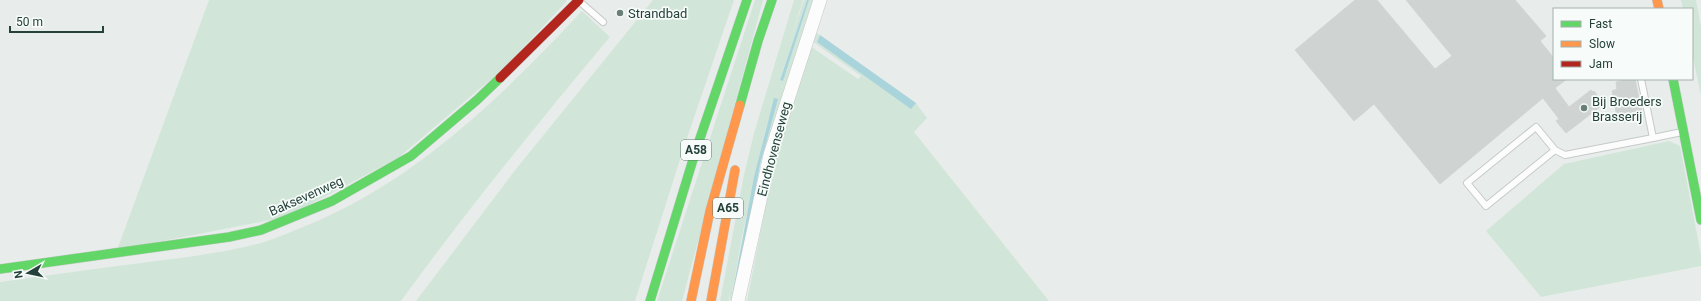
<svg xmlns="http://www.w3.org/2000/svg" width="1701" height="301" font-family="Roboto,sans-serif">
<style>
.green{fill:#d1e6d8}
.water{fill:#a9d4db}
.building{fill:#cfd4d2;stroke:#d1d6d4}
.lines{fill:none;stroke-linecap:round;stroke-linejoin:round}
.lane-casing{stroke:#c5cac8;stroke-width:8}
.street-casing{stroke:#c5cac8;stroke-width:14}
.fast-casing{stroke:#c3cbc8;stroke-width:10}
.slow-casing{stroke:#c3cbc8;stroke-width:10}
.jam-casing{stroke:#c3cbc8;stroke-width:10}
.lane{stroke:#fcfcfc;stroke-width:6}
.street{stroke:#fcfcfc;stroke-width:13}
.fast{stroke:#63d668;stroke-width:9}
.slow{stroke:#ff974d;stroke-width:9}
.jam{stroke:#b3261e;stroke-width:9}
.poi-dot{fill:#697e78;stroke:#f7fbf9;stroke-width:1.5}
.labels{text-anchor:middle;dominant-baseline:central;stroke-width:3.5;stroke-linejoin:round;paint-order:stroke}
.shield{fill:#f7fbf9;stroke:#637a73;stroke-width:1}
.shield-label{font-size:12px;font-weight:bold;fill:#24423a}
.poi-label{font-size:13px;fill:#24423a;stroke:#f7fbf9;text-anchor:start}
.street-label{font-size:13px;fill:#24423a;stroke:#f7fbf9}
</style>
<rect width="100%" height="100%" fill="#e8edeb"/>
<g class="green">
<polygon points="209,0 565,0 567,1 503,69 398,158 286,217 117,250"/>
<polygon points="653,0 734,0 684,147 635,301 416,301 516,169"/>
<polygon points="755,0 763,0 682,301 657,301"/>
<polygon points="794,0 803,0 789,43 804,0 807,0 780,79 783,80 809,0 815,0 736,287 775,98 766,128 742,236 731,301 730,301 730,292 729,301 720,301 744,175 754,133"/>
<polygon points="1681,0 1696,0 1701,27 1701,96 1692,52 1692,9 1683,9"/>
<path d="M582 11 610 37C538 123 467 210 401 301H0V282C50 275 99 268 149 262 186 257 224 253 261 243 277 238 292 231 308 225 418 179 501 97 582 11Z"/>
<polygon points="815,32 820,35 817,42 911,108 916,103 927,118 914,132 1049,301 747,301 775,158 807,44 858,79 861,76 809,39"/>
<polygon points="1669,141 1680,146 1701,255 1701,266 1541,297 1486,231 1564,164"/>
</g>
<g class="water">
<polygon points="807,0 809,0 783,81 780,80"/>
<polygon points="820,35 916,103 911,109 817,42"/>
<polygon points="774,98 778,99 760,165 734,301 731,301 754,177"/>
</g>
<g class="building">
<polygon points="1355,0 1377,0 1435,69 1452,56 1406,0 1515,0 1546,36 1540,41 1554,58 1554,79 1567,79 1555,88 1569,107 1591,90 1593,92 1594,91 1604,104 1566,133 1556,121 1559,119 1543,98 1440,184 1374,104 1354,121 1295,50"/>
<polygon points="1629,79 1635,79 1643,118 1624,122 1622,116 1617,117 1612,91 1617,89 1616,82"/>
</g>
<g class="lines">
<g class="lane-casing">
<g id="lane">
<polyline points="579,1 603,22"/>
<polyline points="1641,79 1653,138 1682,132"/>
<polyline points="1555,150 1536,127 1467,183 1486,206 1555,150 1565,155 1653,138"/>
</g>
</g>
<g class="street-casing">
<polyline id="street" points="738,301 770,155 820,0"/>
</g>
<g class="fast-casing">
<g id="fast">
<polyline points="1673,79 1701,220"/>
<polyline points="740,105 758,41 772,0"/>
<polyline points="0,269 229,237 261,230 332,201 411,156 477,100 500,78"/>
<polyline points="650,301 695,153 747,0"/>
</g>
</g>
<g class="slow-casing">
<g id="slow">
<polyline points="1657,0 1659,9"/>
<polyline points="691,301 710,211 740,105"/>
<polyline points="711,301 735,170"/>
</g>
</g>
<g class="jam-casing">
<polyline id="jam" points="500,78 579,0"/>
</g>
<use href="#lane" class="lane"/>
<use href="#street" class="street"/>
<use href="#fast" class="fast"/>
<use href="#slow" class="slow"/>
<use href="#jam" class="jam"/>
</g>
<g class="poi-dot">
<circle cx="620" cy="13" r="4"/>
<circle cx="1584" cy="108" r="4"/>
</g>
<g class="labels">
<g class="shield">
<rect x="681" y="140" width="30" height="20" rx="3"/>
<rect x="713" y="198" width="30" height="20" rx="3"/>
</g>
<g class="shield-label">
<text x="696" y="150">A58</text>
<text x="728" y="208">A65</text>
</g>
<g class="poi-label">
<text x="628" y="13">Strandbad</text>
<text x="1592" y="101">Bij Broeders<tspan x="1592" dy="15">Brasserij</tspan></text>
</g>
<g class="street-label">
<text transform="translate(774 149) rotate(-75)">Eindhovenseweg</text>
<text transform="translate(306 196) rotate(-24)">Baksevenweg</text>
</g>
</g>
<rect x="1553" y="8" width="140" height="72" fill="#f7fbf9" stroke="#a3b1ad"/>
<rect x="1561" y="21" width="20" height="6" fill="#63d668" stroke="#a3b1ad"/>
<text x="1589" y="28" font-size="12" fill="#24423a">Fast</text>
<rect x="1561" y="41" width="20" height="6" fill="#ff974d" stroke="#a3b1ad"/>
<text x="1589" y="48" font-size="12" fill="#24423a">Slow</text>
<rect x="1561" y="61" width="20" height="6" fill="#b3261e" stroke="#a3b1ad"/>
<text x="1589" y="68" font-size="12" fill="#24423a">Jam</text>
<g transform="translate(28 273) rotate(261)" stroke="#f7fbf9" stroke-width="3" paint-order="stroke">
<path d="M0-3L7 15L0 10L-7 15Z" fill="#24423a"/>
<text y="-6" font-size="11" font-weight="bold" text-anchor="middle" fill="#24423a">N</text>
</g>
<path d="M10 26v6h93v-6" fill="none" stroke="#24423a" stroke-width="2"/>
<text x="16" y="26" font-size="12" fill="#24423a" stroke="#f7fbf9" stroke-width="3" paint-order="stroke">50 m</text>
</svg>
